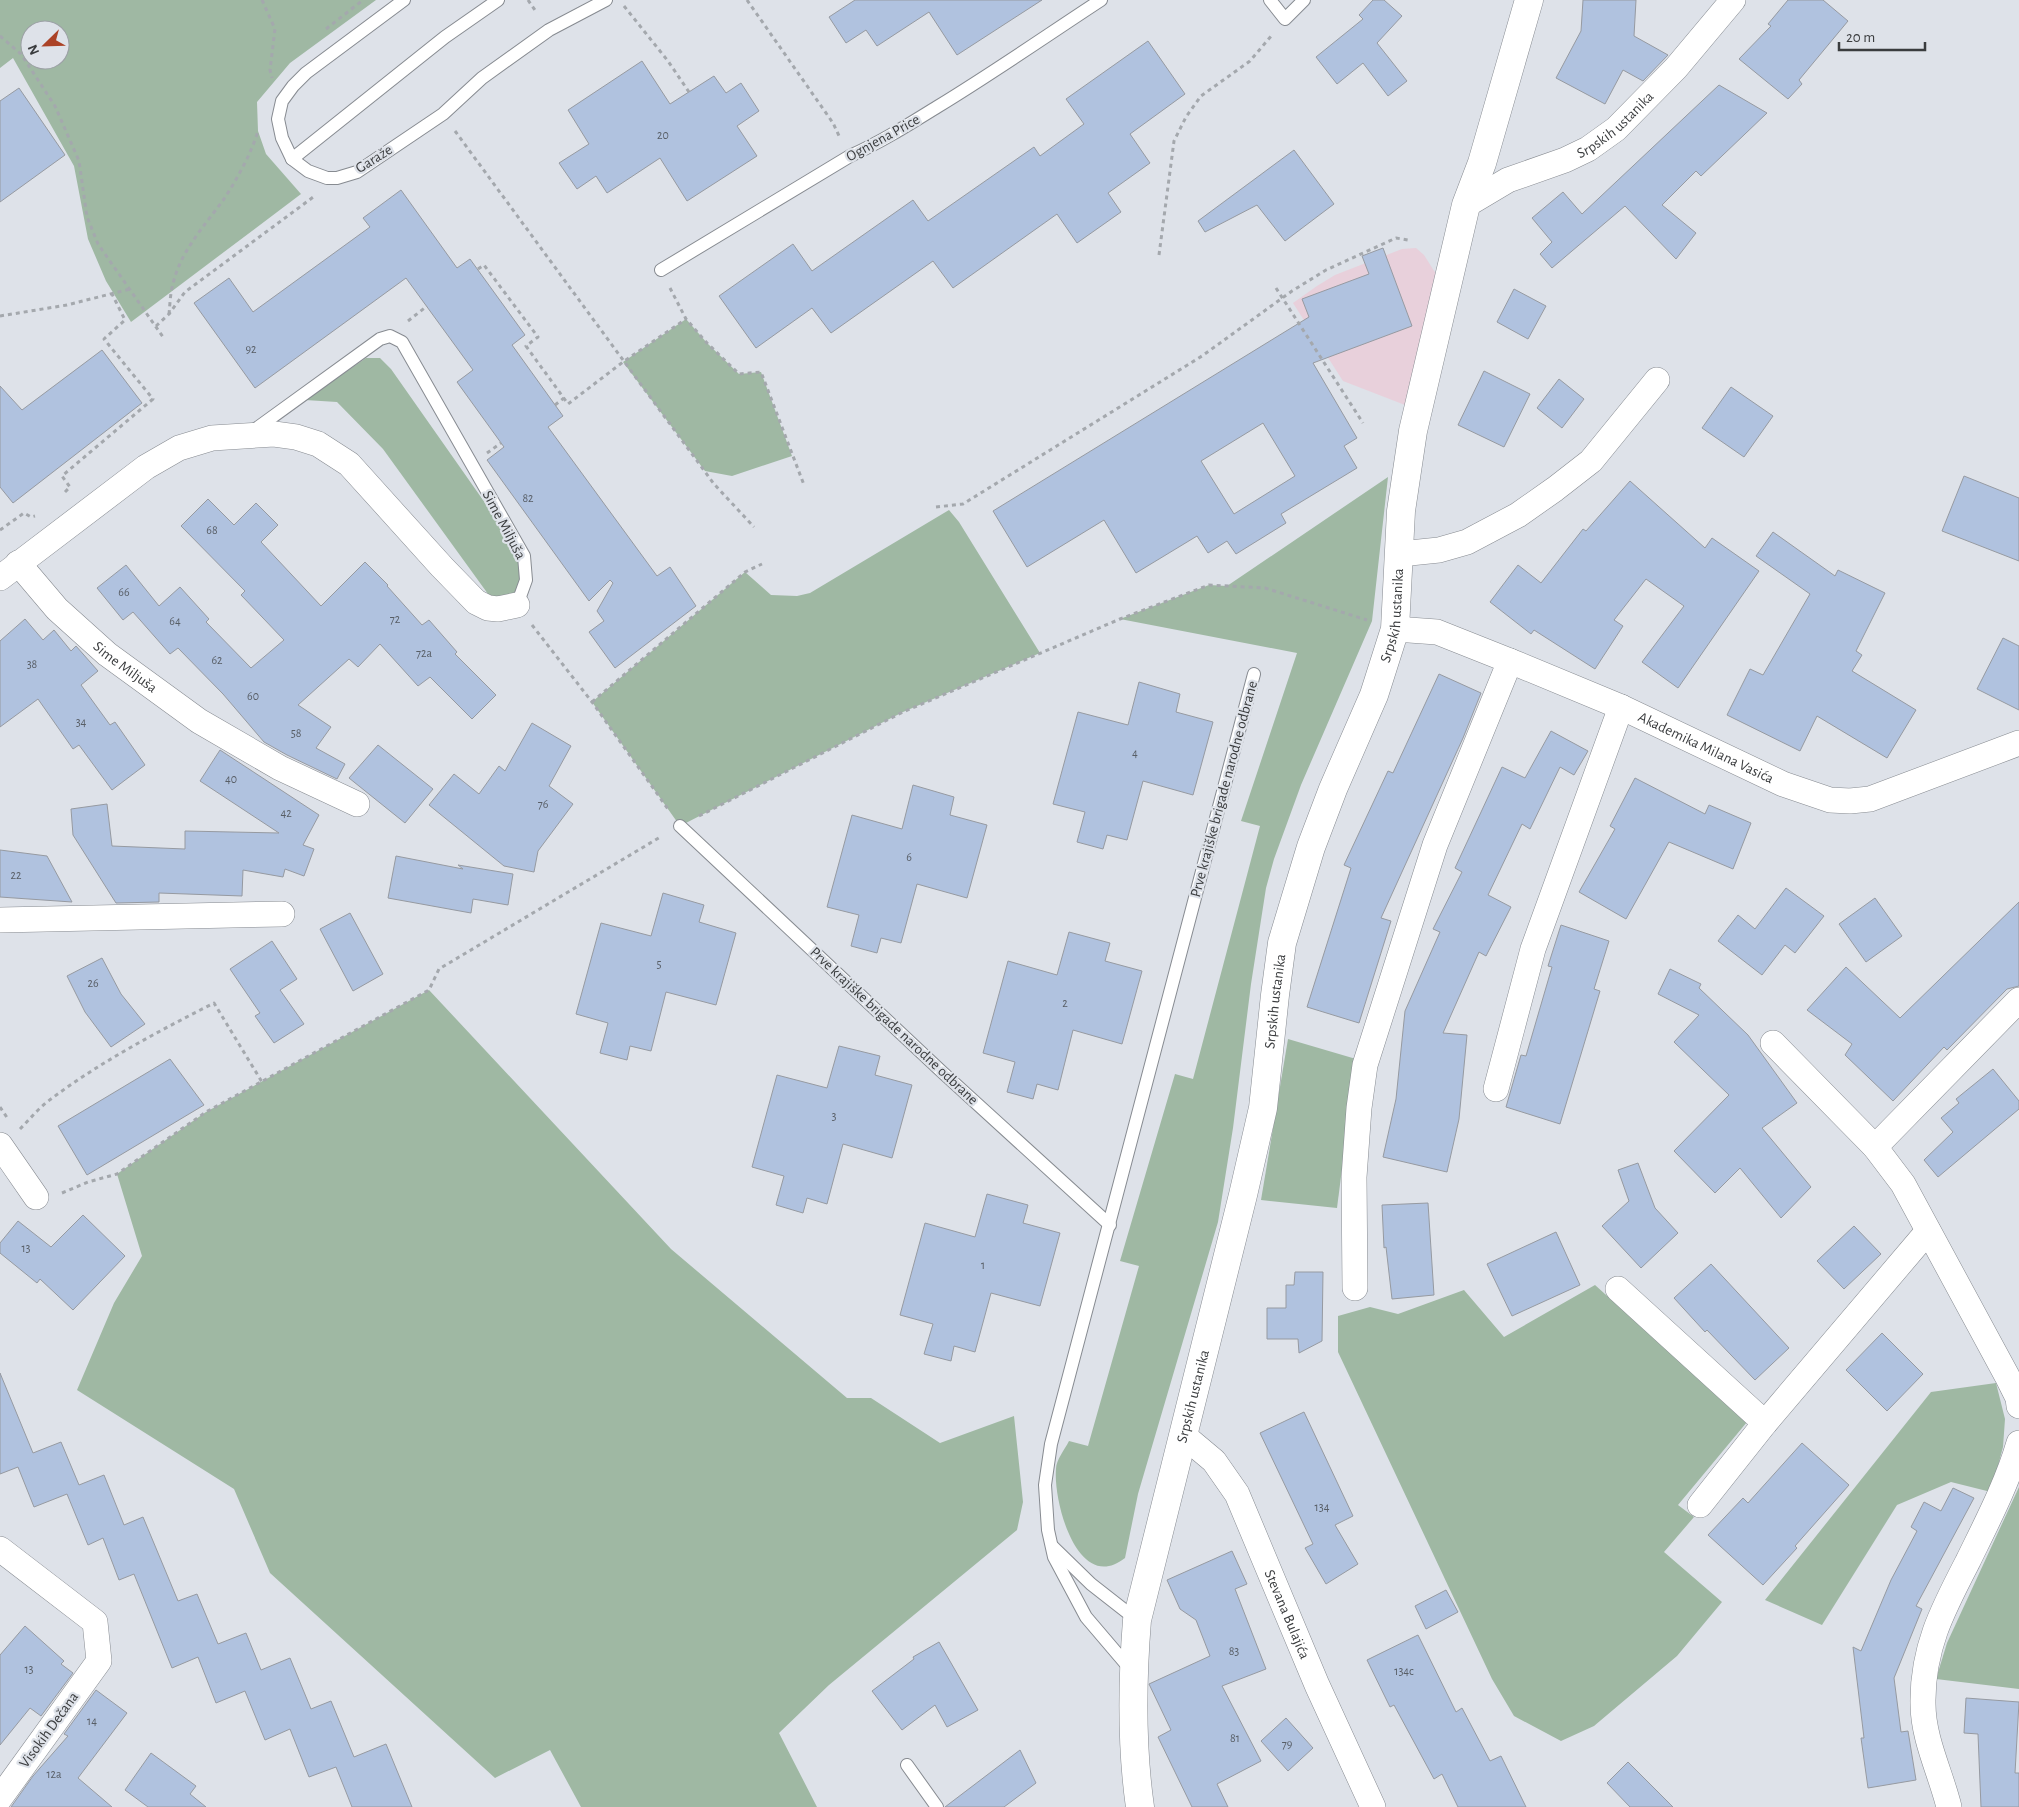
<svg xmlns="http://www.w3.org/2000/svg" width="2019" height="1807" font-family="'Alegreya Sans',sans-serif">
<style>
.commercial{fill:#e8d0db}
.green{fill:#9fb8a3;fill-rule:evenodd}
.building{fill:#b0c2df;stroke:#969aa1;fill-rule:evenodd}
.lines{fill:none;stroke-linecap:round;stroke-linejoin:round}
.lane-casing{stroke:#878b91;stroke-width:14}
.street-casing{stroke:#878b91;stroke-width:26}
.secondary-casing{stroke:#878b91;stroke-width:29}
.path{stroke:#a4a8ad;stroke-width:3;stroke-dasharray:4 4;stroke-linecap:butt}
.lane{stroke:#fff;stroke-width:12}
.street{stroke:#fff;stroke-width:25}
.secondary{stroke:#fff;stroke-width:28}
.labels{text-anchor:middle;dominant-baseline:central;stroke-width:4.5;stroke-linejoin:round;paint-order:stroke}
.number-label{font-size:12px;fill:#585e66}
.street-label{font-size:15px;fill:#3a3c3e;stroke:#dee2e9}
</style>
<rect width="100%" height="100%" fill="#dee2e9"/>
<polygon class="commercial" points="1416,248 1424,255 1436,274 1405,405 1343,381 1293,303 1317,286 1335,275 1402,249"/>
<g class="green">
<path d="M0 0H376L290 63 257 102 258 131 266 154 301 194 131 322 106 281 88 239 74 166 13 58 0 68ZM30 30H60V60H30Z"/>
<polygon points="686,319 707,343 739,374 761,372 792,456 732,476 705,471 623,362"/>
<polygon points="366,358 380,358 391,369 523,557 522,581 514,600 496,605 383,449 337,402 305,400"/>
<path d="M1388 477 1372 621 1301 785 1274 859 1266 888 1251 984 1233 1128 1218 1222 1138 1494 1125 1558C1078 1595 1053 1502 1056 1469 1056 1460 1065 1449 1069 1441L1088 1446 1139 1266 1120 1261 1175 1074 1193 1079 1260 826 1241 821 1297 653 1120 619 1209 585 1227 586Z"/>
<polygon points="949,510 959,522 1040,653 903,712 680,826 592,702 745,572 771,595 797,596 810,593"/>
<polygon points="429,990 671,1249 847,1398 871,1398 940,1443 1014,1416 1023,1502 1017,1530 829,1685 779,1733 817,1807 581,1807 550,1750 495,1778 270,1573 234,1489 77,1390 114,1303 142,1256 117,1174 206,1112"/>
<polygon points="1288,1039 1356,1059 1337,1208 1261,1200"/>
<polygon points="1595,1285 1747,1422 1678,1505 1694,1517 1664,1552 1722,1602 1677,1656 1594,1726 1561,1741 1514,1716 1492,1679 1338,1352 1338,1316 1370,1307 1398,1314 1464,1290 1504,1337"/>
<polygon points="1996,1383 2005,1419 2003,1447 1991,1492 1951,1482 1897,1505 1822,1625 1765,1600 1931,1392"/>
<polygon points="2019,1487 2019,1689 1936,1679 1947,1643"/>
</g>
<g class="building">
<polygon points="855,0 1042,0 957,55 929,12 877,46 866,30 846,43 829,17"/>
<polygon points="1373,0 1384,0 1402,16 1377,43 1407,81 1388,96 1363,63 1337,84 1316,57 1363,19 1359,15"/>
<polygon points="1583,0 1636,0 1634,36 1668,55 1643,81 1623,70 1605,104 1556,78 1581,31"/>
<polygon points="1788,0 1823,0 1848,21 1799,80 1802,84 1788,99 1739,59 1771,26 1768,24"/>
<polygon points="1148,41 1185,94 1130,134 1150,163 1108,193 1121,212 1077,243 1057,214 953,288 933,261 831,333 812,308 756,348 719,296 793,244 812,271 913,200 928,221 1034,147 1040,156 1084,124 1066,99"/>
<polygon points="642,61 670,104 714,76 726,93 741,83 759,111 737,126 757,156 687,201 660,158 607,193 596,176 577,189 559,163 589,144 568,110"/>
<polygon points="1719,85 1767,113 1701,176 1696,171 1662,205 1696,233 1676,259 1625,206 1552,268 1540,254 1552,242 1532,218 1563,192 1582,214"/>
<polygon points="19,88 65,155 0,202 0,101"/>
<polygon points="1294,150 1334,204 1285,241 1257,205 1205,232 1198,221"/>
<polygon points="401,190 457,268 470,259 525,335 512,345 563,416 548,427 657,576 670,567 696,606 615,668 589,632 604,621 597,611 613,583 610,580 589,601 487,460 504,447 457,382 473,370 406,278 255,388 194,303 229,278 253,312 370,227 363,218"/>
<path d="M1383 248 1412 326 1313 363 1357 438 1344 446 1357 468 1281 514 1286 523 1236 554 1227 541 1208 553 1197 536 1136 573 1104 520 1027 567 993 511 1309 317 1302 299 1369 274 1362 256ZM1263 423 1295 476 1234 514 1201 461Z"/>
<polygon points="1514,289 1546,306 1528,339 1497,322"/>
<polygon points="102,350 142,403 13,503 0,487 0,386 22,410"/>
<polygon points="1484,371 1530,394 1504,447 1458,425"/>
<polygon points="1559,379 1584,399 1562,428 1537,408"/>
<polygon points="1731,387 1773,416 1744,457 1702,428"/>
<polygon points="1964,476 2019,498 2019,561 1942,531"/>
<polygon points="1630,481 1705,548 1712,538 1759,571 1678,688 1642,662 1684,606 1646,579 1614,620 1623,626 1595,669 1534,630 1531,634 1490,602 1518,565 1541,583 1583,529 1586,531"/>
<polygon points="208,499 234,525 256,503 278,525 261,542 321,606 365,562 388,585 387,586 422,625 429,620 457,652 455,654 496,695 472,719 430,677 418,686 380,644 358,667 349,659 298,705 331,727 316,748 345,764 337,779 287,755 264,742 223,694 178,648 170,654 133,612 123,620 97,588 126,565 159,606 180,587 209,619 206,622 251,668 284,640 241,595 245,591 181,526"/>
<polygon points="1773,532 1835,576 1838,570 1885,593 1856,651 1862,655 1852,671 1916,710 1887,758 1817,716 1800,751 1727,715 1750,669 1763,675 1810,594 1756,556"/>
<polygon points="25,619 43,640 54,630 71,651 76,646 98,671 81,685 110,725 115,722 145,765 112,790 79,745 73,749 38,699 0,727 0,641"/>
<polygon points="2003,638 2019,646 2019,710 1977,689"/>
<polygon points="1439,674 1481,693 1463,738 1381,918 1391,921 1359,1023 1307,1007 1351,868 1344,865 1388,771 1393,773"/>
<polygon points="1139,682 1180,694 1176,712 1213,722 1193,795 1143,781 1127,840 1107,835 1103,849 1077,842 1085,812 1053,804 1078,712 1128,725"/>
<polygon points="532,723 571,746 549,786 573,804 538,851 534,872 504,866 429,805 454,774 479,794 499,766 505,771"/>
<polygon points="1551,731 1588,751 1574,775 1560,767 1530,829 1522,824 1488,895 1511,907 1486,956 1479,952 1443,1033 1467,1035 1459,1119 1447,1172 1383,1157 1396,1099 1405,1011 1440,932 1433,929 1462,872 1455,868 1502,767 1525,778"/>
<polygon points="378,745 433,789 405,823 349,778"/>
<polygon points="220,750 319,815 303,845 314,849 304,876 285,869 283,877 243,870 242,896 159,893 159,902 116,903 73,835 71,809 107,804 112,846 185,849 185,831 279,833 200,781"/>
<polygon points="1635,778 1705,814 1709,805 1751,823 1733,869 1669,842 1626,919 1579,892 1615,829 1610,826"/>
<polygon points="913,785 954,797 950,815 987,825 967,898 917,884 901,943 881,938 877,953 851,946 859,915 827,907 852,815 902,829"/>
<polygon points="0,850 47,856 72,902 0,897"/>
<polygon points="396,856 463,869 458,865 513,874 508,905 473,899 471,913 388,898"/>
<polygon points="1786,888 1824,916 1795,953 1785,945 1762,975 1718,941 1738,915 1755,929"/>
<polygon points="663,893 704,905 699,922 736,933 716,1005 666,992 651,1051 630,1046 627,1060 600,1053 608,1023 576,1014 601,923 651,936"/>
<polygon points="1875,898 1902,936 1866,962 1839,924"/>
<polygon points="2019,902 2019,986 2007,989 1947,1050 1944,1047 1893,1101 1845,1055 1852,1044 1807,1010 1846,967 1900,1018"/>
<polygon points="350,913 383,974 353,991 320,929"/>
<polygon points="1561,925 1609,941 1594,989 1600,991 1560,1124 1506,1107 1521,1055 1526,1056 1552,967 1548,966"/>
<polygon points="1069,932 1110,943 1105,961 1142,971 1122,1044 1073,1030 1058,1090 1037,1084 1033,1099 1007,1092 1015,1062 983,1053 1008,961 1057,975"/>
<polygon points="272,941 297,979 280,990 304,1024 274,1043 255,1016 260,1013 230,969"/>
<polygon points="102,958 121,994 145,1024 111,1047 85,1012 67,976"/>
<polygon points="1670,969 1701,984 1699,988 1748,1035 1797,1103 1762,1128 1811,1187 1781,1218 1740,1168 1715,1193 1674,1151 1729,1095 1674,1042 1699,1015 1658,994"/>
<polygon points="839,1046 880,1056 875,1075 912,1085 892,1158 843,1144 827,1204 807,1198 803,1213 776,1205 784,1176 752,1167 777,1075 827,1088"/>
<polygon points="170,1059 204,1105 87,1175 58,1126"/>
<polygon points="1993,1069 2019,1101 2019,1109 1938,1177 1924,1160 1953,1132 1941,1118 1959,1103 1956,1099"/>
<polygon points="1638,1163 1655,1208 1678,1233 1641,1268 1602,1226 1629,1201 1618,1170"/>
<polygon points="987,1194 1028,1205 1023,1223 1060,1233 1040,1306 991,1293 975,1352 954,1346 951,1361 924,1354 933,1324 900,1315 925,1223 975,1237"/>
<polygon points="1428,1203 1434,1295 1392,1299 1386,1247 1384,1248 1382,1205"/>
<polygon points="83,1215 125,1256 73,1310 40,1279 37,1283 0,1253 0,1243 18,1221 51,1247"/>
<polygon points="1854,1226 1881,1254 1844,1289 1817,1261"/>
<polygon points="1556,1232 1580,1285 1512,1316 1487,1264"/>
<polygon points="1711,1264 1789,1348 1755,1380 1707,1330 1705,1332 1674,1298"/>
<polygon points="1295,1272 1323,1272 1322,1341 1299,1353 1298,1339 1267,1339 1267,1308 1286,1308 1286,1285 1294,1285"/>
<polygon points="1882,1333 1923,1374 1887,1411 1846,1370"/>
<polygon points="0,1373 33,1453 61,1442 79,1485 104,1475 124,1525 143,1517 178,1601 197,1594 218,1644 246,1633 261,1670 290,1658 311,1709 331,1701 354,1757 386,1744 412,1807 352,1807 336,1767 309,1777 290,1729 265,1740 245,1691 216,1703 198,1657 172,1668 134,1574 119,1580 103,1538 88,1545 67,1494 34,1507 18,1467 0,1474"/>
<polygon points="1304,1412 1353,1516 1335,1525 1358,1564 1326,1584 1305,1548 1313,1544 1260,1433"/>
<polygon points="1802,1443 1849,1485 1795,1546 1797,1548 1763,1585 1708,1535 1743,1498 1748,1503"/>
<polygon points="1953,1488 1974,1498 1916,1606 1922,1609 1894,1678 1901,1732 1908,1731 1916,1780 1868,1788 1861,1738 1864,1738 1853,1647 1861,1651 1891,1580 1917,1531 1911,1527 1924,1502 1941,1511"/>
<polygon points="1232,1551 1247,1584 1235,1589 1266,1669 1222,1686 1261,1761 1217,1784 1228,1807 1192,1807 1158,1737 1171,1730 1149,1684 1210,1656 1196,1620 1180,1609 1167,1580"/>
<polygon points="1446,1590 1458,1612 1426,1629 1415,1606"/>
<polygon points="25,1626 64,1661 61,1664 73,1673 41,1716 30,1708 0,1745 0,1655"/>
<polygon points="1418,1635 1456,1712 1462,1708 1490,1761 1501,1756 1526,1807 1458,1807 1442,1774 1434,1779 1394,1705 1390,1707 1367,1660"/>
<polygon points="939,1642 978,1710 947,1727 935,1705 902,1730 872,1691 914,1659 913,1657"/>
<polygon points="96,1690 127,1713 78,1778 112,1807 11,1807 33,1776 68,1736 64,1734"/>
<polygon points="1966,1698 2019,1702 2015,1773 2019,1773 2019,1807 1981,1807 1978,1734 1964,1733"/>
<polygon points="1286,1718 1313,1748 1288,1771 1261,1741"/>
<polygon points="1020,1750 1036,1783 1004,1807 945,1807"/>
<polygon points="151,1753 196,1786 190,1794 206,1807 148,1807 125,1790"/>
<polygon points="1628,1762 1673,1807 1630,1807 1607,1783"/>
</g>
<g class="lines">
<g class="lane-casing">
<g id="lane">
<polyline points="404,0 306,73 293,86 282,101 278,119 282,138 292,159 308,171 327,178 337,178 357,172 443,114 482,78 549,30 606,0"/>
<polyline points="1270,0 1285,19 1304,0"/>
<polyline points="292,159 445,37 498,0"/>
<path d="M661 270 850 156C881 142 908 125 937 107 993 73 1046 36 1101 0"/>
<polyline points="253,431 380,339 390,336 402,342 524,556 526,580 517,605"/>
<polyline points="680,826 941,1071 1110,1225"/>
<polyline points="1053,1547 1091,1584 1137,1620"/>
<polyline points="1132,1671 1086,1617 1054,1557 1048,1530 1045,1485 1051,1444 1254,674"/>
<polyline points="907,1765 937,1807"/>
</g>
</g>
<g class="street-casing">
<g id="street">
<path id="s1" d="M1466 205 1508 180 1565 160 1588 149 1616 129 1676 68 1733 0"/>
<polyline points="1400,554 1439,550 1467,542 1518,515 1555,489 1591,461 1657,380"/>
<path id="s2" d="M18 563 57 609 107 654 199 721 280 768 357 804"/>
<polyline points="0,578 146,467 179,448 212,438 274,434 296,437 318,444 349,464 442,567 476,602 488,608 498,609 517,605"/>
<path id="s3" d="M1395 629 1437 632 1510 661 1621 707 1783 784 1830 800 1850 801 1870 799 2019 743"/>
<polyline points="0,920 282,914"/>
<polyline points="1773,1043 1875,1147 1903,1184 2007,1376 2018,1398 2019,1406"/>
<polyline points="1496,1089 1533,949 1621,707"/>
<polyline points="0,1145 36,1197"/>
<polyline points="1875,1147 2019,1000"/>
<polyline points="1355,1288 1354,1177 1359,1108 1365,1065 1435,845 1510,661"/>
<polyline points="1618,1289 1765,1423 1928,1231"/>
<path id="s4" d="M1183 1435 1214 1461 1237 1494 1317 1685 1373 1807"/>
<polyline points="1700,1505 1765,1423"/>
<polyline points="0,1549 95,1622 99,1661 0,1798"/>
<path d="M1949 1807C1941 1774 1923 1739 1923 1704 1922 1648 1943 1609 1968 1561 1987 1522 2007 1484 2019 1443"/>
</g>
</g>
<g class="secondary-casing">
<g id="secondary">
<path id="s5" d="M1140 1807C1131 1744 1132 1683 1137 1620L1243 1195 1263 1108 1275 995 1282 943 1311 847 1333 789 1374 695 1395 629 1401 511 1413 431 1466 205 1482 163 1529 0"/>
</g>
</g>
<g class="path">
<polyline points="262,0 275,29 270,70 272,78"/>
<polyline points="528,0 537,13"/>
<polyline points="747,0 833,123 840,138"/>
<polyline points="624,6 668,61 689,92"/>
<polyline points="326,29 363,0"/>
<polyline points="0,36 21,54 55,106 79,161 87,217 98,244 163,337"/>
<polyline points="455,131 714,484 754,527"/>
<polyline points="1159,255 1174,141 1186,117 1201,96 1250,61 1272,35"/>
<polyline points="478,269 484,265 538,337 526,346 568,404 623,362 686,319"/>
<polyline points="670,288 686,319 707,343 739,374 761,372 804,485"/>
<polyline points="1276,288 1363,423"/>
<path d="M169 314C170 305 170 294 173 284 180 252 205 225 224 199 236 181 252 152 258 131"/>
<polyline points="0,316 67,305 130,289"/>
<polyline points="408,321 427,306"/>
<polyline points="156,326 169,314 185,292 316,195"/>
<polyline points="555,405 564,398"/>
<polyline points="487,453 501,443"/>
<polyline points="65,492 70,487 62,476 153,399 104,339 125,320 112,294"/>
<polyline points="936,507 963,504 1202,356 1292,291 1326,270 1396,238 1408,240"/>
<polyline points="0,530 24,513 31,517 35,516"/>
<polyline points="532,625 592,702 668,809"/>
<polyline points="592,702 745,572 762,564"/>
<polyline points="699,816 903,712 1120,619 1209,585 1265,588 1367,620"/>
<polyline points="0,1107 8,1119"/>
<path d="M20 1129C29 1120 37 1110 47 1102 98 1063 157 1032 214 1003L262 1082"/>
<polyline points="62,1193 88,1182 117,1174 206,1112 429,990 439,969 662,836"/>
</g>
<use href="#lane" class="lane"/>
<use href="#street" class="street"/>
<use href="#secondary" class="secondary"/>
</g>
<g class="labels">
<g class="number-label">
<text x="663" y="135">20</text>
<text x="251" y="349">92</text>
<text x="528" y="498">82</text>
<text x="212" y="530">68</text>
<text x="124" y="592">66</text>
<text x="395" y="619">72</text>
<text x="175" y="621">64</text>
<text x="424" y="653">72a</text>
<text x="217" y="660">62</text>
<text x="32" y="664">38</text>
<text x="253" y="696">60</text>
<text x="81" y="722">34</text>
<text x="296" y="733">58</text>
<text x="1135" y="753">4</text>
<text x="231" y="779">40</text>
<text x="543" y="804">76</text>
<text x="286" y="813">42</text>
<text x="909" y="857">6</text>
<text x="16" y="875">22</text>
<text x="659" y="964">5</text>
<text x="93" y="983">26</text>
<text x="1065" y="1003">2</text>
<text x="834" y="1116">3</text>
<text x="26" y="1248">13</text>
<text x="983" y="1265">1</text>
<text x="1322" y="1507">134</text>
<text x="1234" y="1651">83</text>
<text x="29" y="1669">13</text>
<text x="1404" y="1671">134c</text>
<text x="92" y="1721">14</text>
<text x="1235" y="1738">81</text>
<text x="1287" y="1744">79</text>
<text x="54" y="1774">12a</text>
</g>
<g class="street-label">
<text stroke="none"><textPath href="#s1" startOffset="171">Srpskih ustanika</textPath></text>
<text transform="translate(883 138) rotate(-29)">Ognjena Price</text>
<text transform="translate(374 159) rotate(-32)">Garaže</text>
<text transform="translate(504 525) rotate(62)">Sime Miljuša</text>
<text stroke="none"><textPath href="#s5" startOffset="1228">Srpskih ustanika</textPath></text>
<text stroke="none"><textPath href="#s2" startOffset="150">Sime Miljuša</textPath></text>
<text stroke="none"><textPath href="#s3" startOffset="335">Akademika Milana Vasića</textPath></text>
<text transform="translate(1224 789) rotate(-75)">Prve krajiške brigade narodne odbrane</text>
<text stroke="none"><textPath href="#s5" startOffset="822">Srpskih ustanika</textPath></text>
<text transform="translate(894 1026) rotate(43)">Prve krajiške brigade narodne odbrane</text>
<text stroke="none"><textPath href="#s5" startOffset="418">Srpskih ustanika</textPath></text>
<text stroke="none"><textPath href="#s4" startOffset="211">Stevana Bulajića</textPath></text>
<text transform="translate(49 1730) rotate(-54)">Visokih Dečana</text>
</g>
</g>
<g transform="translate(45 45) rotate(247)"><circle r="24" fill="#dee2e9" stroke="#9ca0a5"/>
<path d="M0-4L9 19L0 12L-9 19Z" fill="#ab4226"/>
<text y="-8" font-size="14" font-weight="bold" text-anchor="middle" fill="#3a3c3e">N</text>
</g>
<path d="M1839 42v8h86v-8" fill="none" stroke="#3a3c3e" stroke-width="2.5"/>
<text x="1846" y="42" font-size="15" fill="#3a3c3e" stroke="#dee2e9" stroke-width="4" paint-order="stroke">20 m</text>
</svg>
